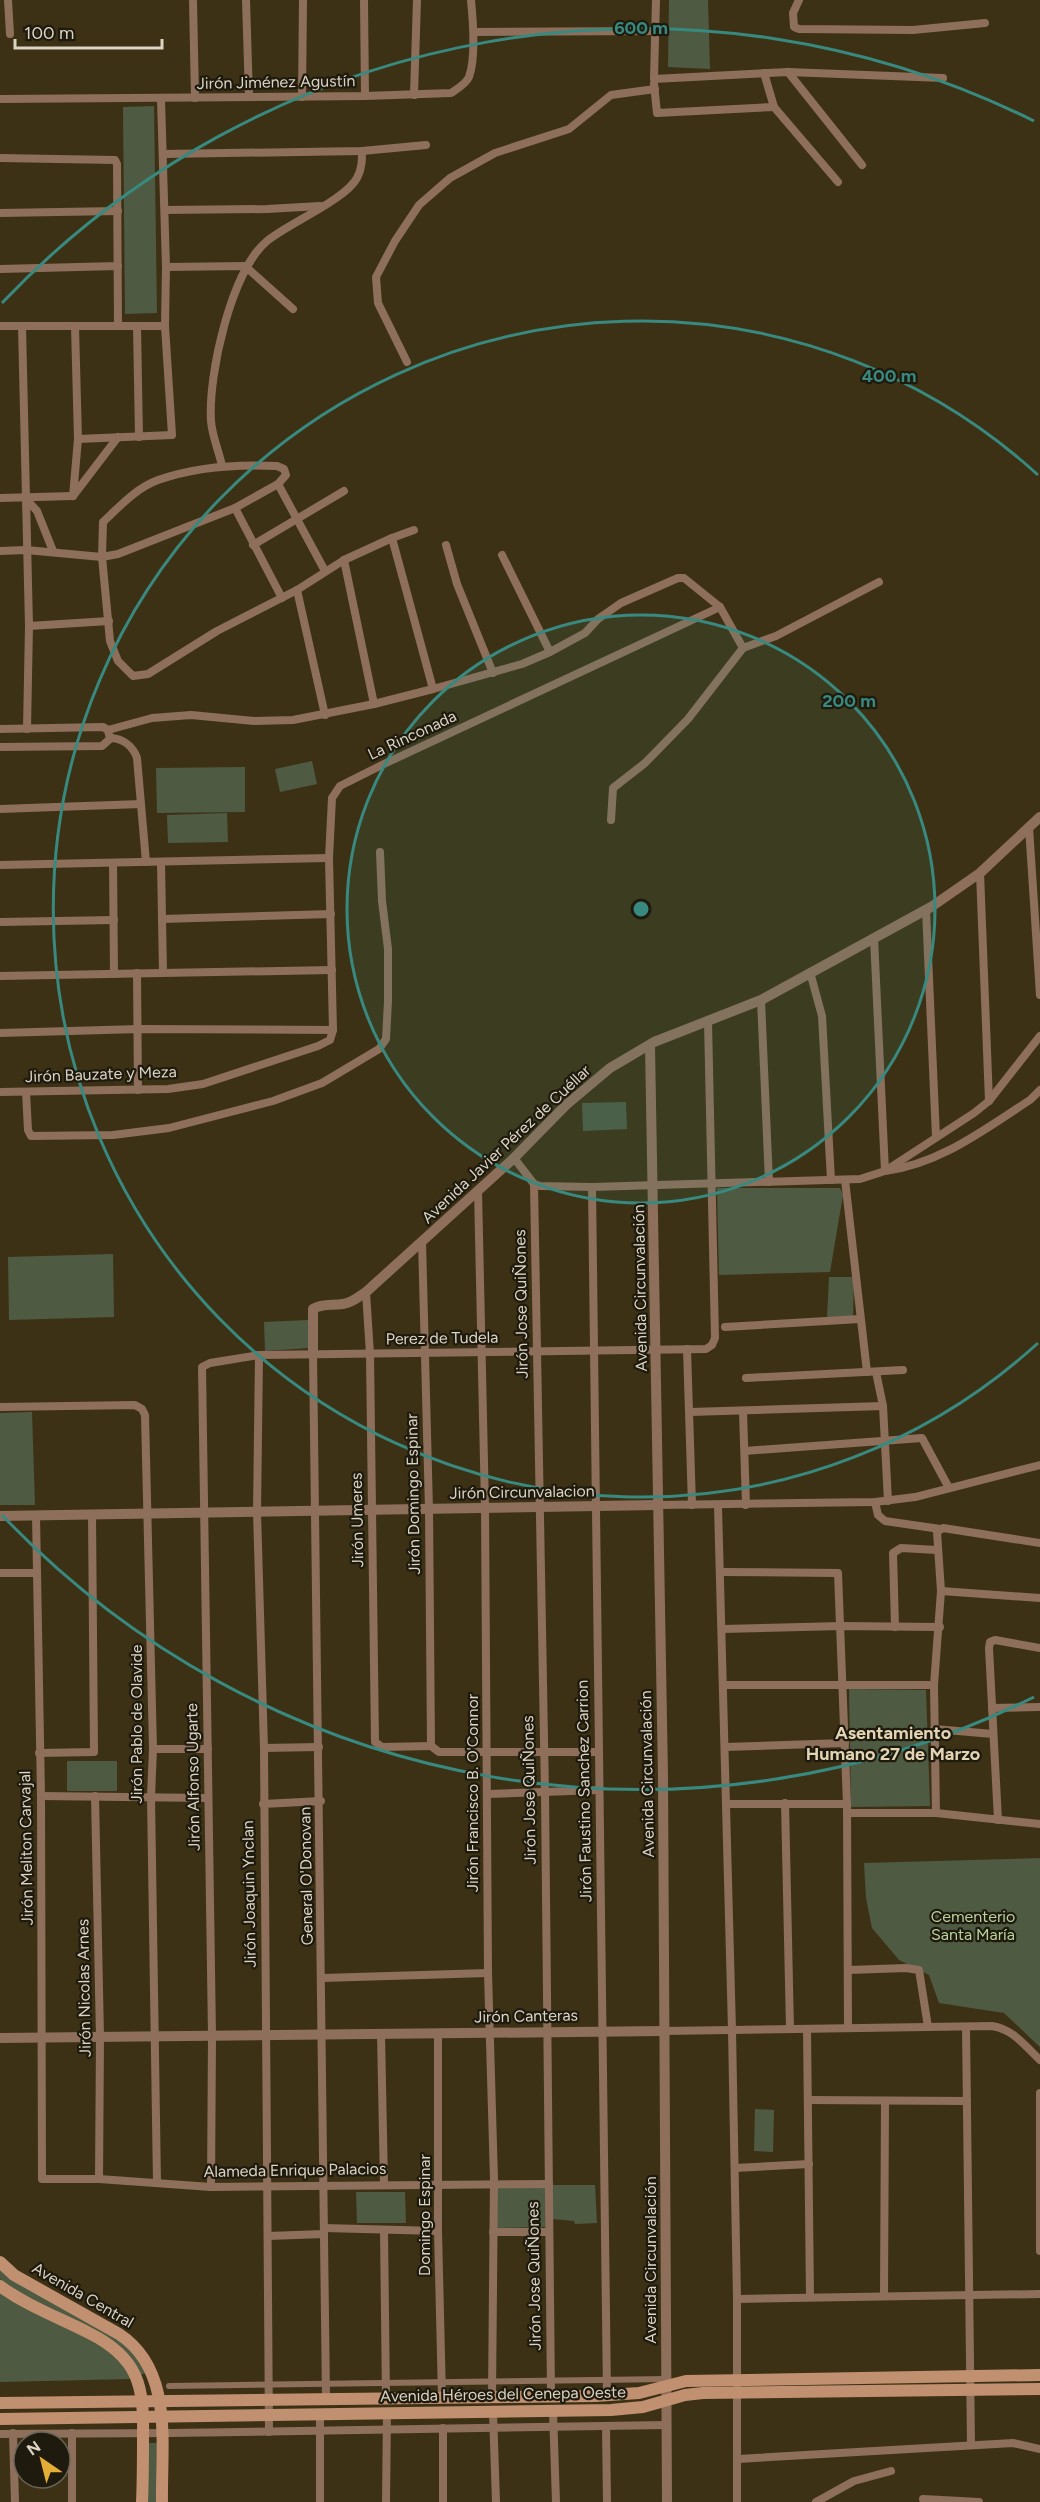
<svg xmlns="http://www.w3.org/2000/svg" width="1040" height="2502" font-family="Figtree,sans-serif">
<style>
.green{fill:#4e5b42}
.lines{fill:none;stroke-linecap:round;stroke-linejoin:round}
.pedestrian{stroke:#8d6f5b;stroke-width:6}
.minor{stroke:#8d6f5b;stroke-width:8}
.tertiary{stroke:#8d6f5b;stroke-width:10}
.secondary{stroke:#c09070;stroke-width:12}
.ring{fill:none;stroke:#38897f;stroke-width:3}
.labels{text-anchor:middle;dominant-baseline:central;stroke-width:4.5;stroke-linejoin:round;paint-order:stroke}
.street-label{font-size:16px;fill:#dbd4c4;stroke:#1f1a0e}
.park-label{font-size:16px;fill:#b7d29d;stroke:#1f1a0e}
.neighbourhood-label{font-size:18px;font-weight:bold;fill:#e3d5b4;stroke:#1f1a0e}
.centre{fill:#38897f;stroke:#1f1a0e;stroke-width:3}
.ring-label{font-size:18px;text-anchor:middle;font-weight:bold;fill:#38897f;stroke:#1f1a0e;stroke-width:4.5;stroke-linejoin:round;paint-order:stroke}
</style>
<rect width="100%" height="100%" fill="#3d3115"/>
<g class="green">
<polygon points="669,0 708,0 710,69 668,67"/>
<polygon points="154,106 157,313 125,314 123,107"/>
<polygon points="312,761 317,784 280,792 275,769"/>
<polygon points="245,767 245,812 157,813 156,768"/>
<polygon points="227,813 228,842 168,843 167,815"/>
<polygon points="626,1102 627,1129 583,1131 582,1103"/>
<polygon points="717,1188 840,1188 843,1195 830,1272 719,1275"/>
<polygon points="113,1254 114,1317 9,1320 8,1257"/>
<polygon points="829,1277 854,1277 853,1317 827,1318"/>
<polygon points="308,1320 309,1348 265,1351 264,1322"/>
<polygon points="32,1412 35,1505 0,1505 0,1413"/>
<polygon points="849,1689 926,1690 930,1806 851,1807"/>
<rect x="67" y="1761" width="50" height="30"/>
<polygon points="1040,1858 1040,2047 1004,2013 939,2003 929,1975 899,1960 872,1928 866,1898 864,1863"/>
<polygon points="755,2109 774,2110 773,2152 754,2151"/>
<polygon points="551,2185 595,2185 597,2223 575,2224 574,2221 552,2219"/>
<polygon points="495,2186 546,2186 546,2227 495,2228"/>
<polygon points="356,2192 405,2192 406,2223 357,2223"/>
<polygon points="0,2268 126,2341 148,2372 140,2375 135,2364 4,2283 0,2279"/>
<path d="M0 2290C37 2310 115 2340 131 2379L0 2382Z"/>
<polygon points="148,2443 157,2443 156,2502 147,2502"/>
</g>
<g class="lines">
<polyline class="pedestrian" points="169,2386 666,2379"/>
<g class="minor">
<polyline points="8,0 10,34"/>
<polyline points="193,0 195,98"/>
<polyline points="246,0 249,97"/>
<polyline points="364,0 365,96"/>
<polyline points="656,0 654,79 788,72 943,78"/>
<polyline points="799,0 793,13 794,27 799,29 913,30 985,23"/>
<polyline points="475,32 654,31"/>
<polyline points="788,72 862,165"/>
<polyline points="764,73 774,107 838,182"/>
<polyline points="654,84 657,113 774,107"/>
<polyline points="414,95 417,0"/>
<polyline points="302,97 303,0"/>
<path d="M0 99 365 96 451 93C457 89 466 84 469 77 476 58 473 20 471 0"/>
<polyline points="163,154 362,151 426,145"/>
<polyline points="0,158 115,160 117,164 118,325"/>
<polyline points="165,210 267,209 320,206"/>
<polyline points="0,213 118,211"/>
<polyline points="166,267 245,266 293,309"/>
<polyline points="0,269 118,266"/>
<polyline points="0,326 165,326"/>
<polyline points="22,326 29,626 27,729"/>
<polyline points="137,326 139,437"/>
<polyline points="407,362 378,303 376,277 395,241 419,205 450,178 495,153 569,129 611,95 655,89"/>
<polyline points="78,439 172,435 165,326 166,267 161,99"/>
<path d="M222 466C219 451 212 436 211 421 208 375 231 271 267 241 289 223 345 200 357 178 362 169 362 160 362 151"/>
<polyline points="278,484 325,571"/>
<polyline points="73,496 78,439 75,326"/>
<polyline points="73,496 118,437"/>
<polyline points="24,497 37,511 53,551"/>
<polyline points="0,498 73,496"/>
<polyline points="235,508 282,598"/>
<polyline points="392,538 433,689"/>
<polyline points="253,545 344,491"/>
<polyline points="446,545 457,584 493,673"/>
<path d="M0 551 26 550 102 557 118 554 235 508 278 484 286 475 284 469 277 466C237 464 195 467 158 480 136 488 119 507 103 522L102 557 110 641 118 661 133 676 148 674 217 631 297 590 344 560 392 538 414 530"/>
<polyline points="502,555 550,652"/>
<polyline points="344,560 374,704"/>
<polyline points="297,590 325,715"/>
<polyline points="29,626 109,621"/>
<polyline points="0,729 103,727 108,730 109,735"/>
<polyline points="108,730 152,718 191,715 254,721 293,720 374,704 433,689 522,664 550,652 585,633 598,619 621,603 678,578 684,578 720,607 743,648"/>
<path d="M111 738C123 739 133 746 137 758L146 862"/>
<polyline points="0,747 102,746 111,738"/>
<polyline points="0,809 141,804"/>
<polyline points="611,820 613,788 645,763 688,719 743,648 776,636 879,582"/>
<polyline points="1029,827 1040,995"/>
<polyline points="161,862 163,973"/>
<polyline points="113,863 114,974"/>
<polyline points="0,865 329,858"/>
<polyline points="980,873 989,1101"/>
<polyline points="926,910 936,1137"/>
<polyline points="162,919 331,914"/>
<polyline points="0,922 114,920"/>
<path d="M874 938 885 1171C940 1164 985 1129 1030 1100L1040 1090"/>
<polyline points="810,972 822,1016 831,1180"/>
<polyline points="137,973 138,1090"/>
<polyline points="0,976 332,970"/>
<polyline points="761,1000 769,1182"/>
<polyline points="0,1033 139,1029 333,1030"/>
<polyline points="0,1092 168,1089 203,1084 318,1046 330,1040 333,1030 329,858 332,798 340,786 386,763 720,607"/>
<polyline points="26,1092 28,1130 31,1136 113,1135 169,1128 273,1101 322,1083 379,1049 386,1039 388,1001 388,949 382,901 380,852"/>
<polyline points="514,1158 534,1184 540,1186 592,1187 860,1179 885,1171 974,1113 989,1101 1040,1036"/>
<polyline points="845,1180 867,1372"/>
<polyline points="534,1184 545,1794 551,2396"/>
<polyline points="592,1187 607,2395"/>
<polyline points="478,1190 485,1507 488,1973 494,2179 492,2396"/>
<polyline points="422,1241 429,1509 431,1746"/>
<polyline points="366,1292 370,1354 375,1742 382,1747 431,1746"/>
<polyline points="725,1327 860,1319"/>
<polyline points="687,1349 692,1505"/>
<polyline points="313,1353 326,2398"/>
<polyline points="259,1355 257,1512 264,1748 269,2432"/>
<polyline points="876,1372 883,1406 888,1501"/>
<polyline points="746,1378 903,1370"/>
<polyline points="0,1407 135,1405 142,1409 145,1415 153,1749 151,1797 157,2183"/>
<polyline points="743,1411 746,1505"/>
<polyline points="690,1412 883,1406"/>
<polyline points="745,1451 922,1438 949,1488"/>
<polyline points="875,1502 878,1515 885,1521 940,1529"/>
<polyline points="657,1505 875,1502 915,1497 1040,1465"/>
<polyline points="718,1506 732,2030 737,2299 737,2502"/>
<polyline points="36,1515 41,1796 42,2179 99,2179 211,2187 549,2184"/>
<polyline points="720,1572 838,1573 847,1804 848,2027"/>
<polyline points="0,1573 37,1573"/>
<polyline points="941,1591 1040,1598"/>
<polyline points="895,1627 893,1553 901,1548 937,1550"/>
<polyline points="722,1629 841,1626 940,1627"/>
<polyline points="724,1685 934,1685"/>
<polyline points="992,1708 1040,1707"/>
<polyline points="934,1729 993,1734"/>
<polyline points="431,1746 439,1752 599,1752"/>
<polyline points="725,1747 845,1743"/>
<polyline points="264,1748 319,1747"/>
<polyline points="153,1749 208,1749"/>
<polyline points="39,1753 94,1752 92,1515"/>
<polyline points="488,1794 599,1790"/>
<polyline points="41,1796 207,1798"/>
<polyline points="95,1796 100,2037 99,2179"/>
<polyline points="785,1803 790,2029"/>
<polyline points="263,1804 321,1801"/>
<polyline points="726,1804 847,1804"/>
<polyline points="847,1813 936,1813 1040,1824"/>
<polyline points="936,1813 934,1685 941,1591 937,1532 943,1528 1040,1543"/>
<polyline points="998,1820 989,1648 990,1642 995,1640 1040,1648"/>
<polyline points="848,1970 906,1968 919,1970 928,2027"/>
<polyline points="322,1978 488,1973"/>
<polyline points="966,2027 971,2445"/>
<polyline points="807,2029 810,2297"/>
<path d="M663 2031 992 2026C1013 2029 1025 2046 1040 2060"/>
<polyline points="381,2033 384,2184"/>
<polyline points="438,2033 438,2231 442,2397"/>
<polyline points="1040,2093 1040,2251"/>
<polyline points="808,2100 967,2101"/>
<polyline points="735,2168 809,2164"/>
<polyline points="211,2187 212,2036 202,1367 210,1363 259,1355 706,1349 712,1345 715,1338 708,1022"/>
<polyline points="324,2228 438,2231"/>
<polyline points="384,2231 386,2398"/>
<polyline points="493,2232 549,2232"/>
<polyline points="268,2236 324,2234"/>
<polyline points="884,2296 885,2102"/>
<polyline points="737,2299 1040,2294"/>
<polyline points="553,2411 556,2502"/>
<polyline points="493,2412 496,2502"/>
<polyline points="320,2414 320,2502"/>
<polyline points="606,2426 607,2502"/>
<polyline points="443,2428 443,2502"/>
<polyline points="13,2433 15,2502"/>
<polyline points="72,2433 72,2502"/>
<polyline points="0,2434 171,2433 666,2425"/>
<polyline points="738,2459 1013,2443 1040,2449"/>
<polyline points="923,2499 979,2502"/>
<polyline points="386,2502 387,2413"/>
<polyline points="816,2502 854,2481 891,2471"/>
</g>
<g class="tertiary">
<polyline points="650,1046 663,1776 667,2502"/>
<path d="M313 1353V1309C324 1303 331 1306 343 1304 352 1303 358 1297 366 1292L514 1158 566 1105 610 1068 654 1042 761 1000 931 907 980 873 1040 817"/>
<polyline points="0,1516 657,1505"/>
<polyline points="0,2038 663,2031"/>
</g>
<g class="secondary">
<path d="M0 2262 14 2275 119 2334C174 2370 161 2444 162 2502"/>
<path d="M0 2286C27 2306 60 2318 89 2333 139 2358 144 2386 143 2438 143 2459 143 2481 142 2502"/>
<polyline points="0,2403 595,2396 639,2393 686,2381 1040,2375"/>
<polyline points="0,2419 611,2410 643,2407 685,2395 703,2393 1040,2389"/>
</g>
</g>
<circle cx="641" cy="909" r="294" fill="#38897f" fill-opacity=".12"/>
<g class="ring">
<circle cx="641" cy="909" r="294"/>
<path d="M1038 1343A588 588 0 1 1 1038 475"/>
<path d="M1034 1697A881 881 0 0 1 2 1515M2 303A881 881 0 0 1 1034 121"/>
</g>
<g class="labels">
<g class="street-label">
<text transform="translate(276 82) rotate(-1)">Jirón Jiménez Agustín</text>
<text transform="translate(412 735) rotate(-25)">La Rinconada</text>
<text transform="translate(101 1074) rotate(-2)">Jirón Bauzate y Meza</text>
<text transform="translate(506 1144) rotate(-43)">Avenida Javier Pérez de Cuéllar</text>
<text transform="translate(640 1288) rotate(-91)">Avenida Circunvalación</text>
<text transform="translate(521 1304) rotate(-91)">Jirón Jose QuiÑones</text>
<text transform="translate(442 1338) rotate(-1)">Perez de Tudela</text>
<text transform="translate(522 1492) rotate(-1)">Jirón Circunvalacion</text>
<text transform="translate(413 1494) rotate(-91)">Jirón Domingo Espinar</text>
<text transform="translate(357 1520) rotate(-91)">Jirón Umeres</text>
<text transform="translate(136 1724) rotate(-90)">Jirón Pablo de Olavide</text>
<text transform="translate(647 1774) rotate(-91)">Avenida Circunvalación</text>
<text transform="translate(193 1777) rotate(-91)">Jirón Alfonso Ugarte</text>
<text transform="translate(529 1790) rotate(-91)">Jirón Jose QuiÑones</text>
<text transform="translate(584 1791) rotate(-91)">Jirón Faustino Sanchez Carrion</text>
<text transform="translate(472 1793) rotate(-90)">Jirón Francisco B. O'Connor</text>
<text transform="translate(26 1848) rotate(-91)">Jirón Meliton Carvajal</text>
<text transform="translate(306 1876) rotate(-91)">General O'Donovan</text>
<text transform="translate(249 1894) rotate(-91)">Jirón Joaquin Ynclan</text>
<text transform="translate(84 1988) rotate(-91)">Jirón Nicolas Arnes</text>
<text transform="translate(526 2016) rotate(-1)">Jirón Canteras</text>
<text transform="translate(295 2170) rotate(-1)">Alameda Enrique Palacios</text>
<text transform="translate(424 2215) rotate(-90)">Domingo Espinar</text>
<text transform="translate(650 2260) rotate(-90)">Avenida Circunvalación</text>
<text transform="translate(534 2276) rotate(-91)">Jirón Jose QuiÑones</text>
<text transform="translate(83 2295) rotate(30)">Avenida Central</text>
<text transform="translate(503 2394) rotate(-1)">Avenida Héroes del Cenepa Oeste</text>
</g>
<g class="park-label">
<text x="973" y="1916">Cementerio<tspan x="973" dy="18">Santa María</tspan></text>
</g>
<g class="neighbourhood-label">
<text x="893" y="1733">Asentamiento<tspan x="893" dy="21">Humano 27 de Marzo</tspan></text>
</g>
</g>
<circle cx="641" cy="909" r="9" class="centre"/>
<g class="ring-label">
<text x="641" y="34">600 m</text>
<text x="889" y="382">400 m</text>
<text x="849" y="707">200 m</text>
</g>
<g transform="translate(42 2460) rotate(325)"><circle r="28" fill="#1f1a0e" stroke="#6a6457" stroke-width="1.5"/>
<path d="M0-4.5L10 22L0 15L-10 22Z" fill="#e4ad35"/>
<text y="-9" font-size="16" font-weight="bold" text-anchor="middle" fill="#dbd4c4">N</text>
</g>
<path d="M15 39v9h147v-9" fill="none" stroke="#dbd4c4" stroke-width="3"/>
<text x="24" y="39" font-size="18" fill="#dbd4c4" stroke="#1f1a0e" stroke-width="4.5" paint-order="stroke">100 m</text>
</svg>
